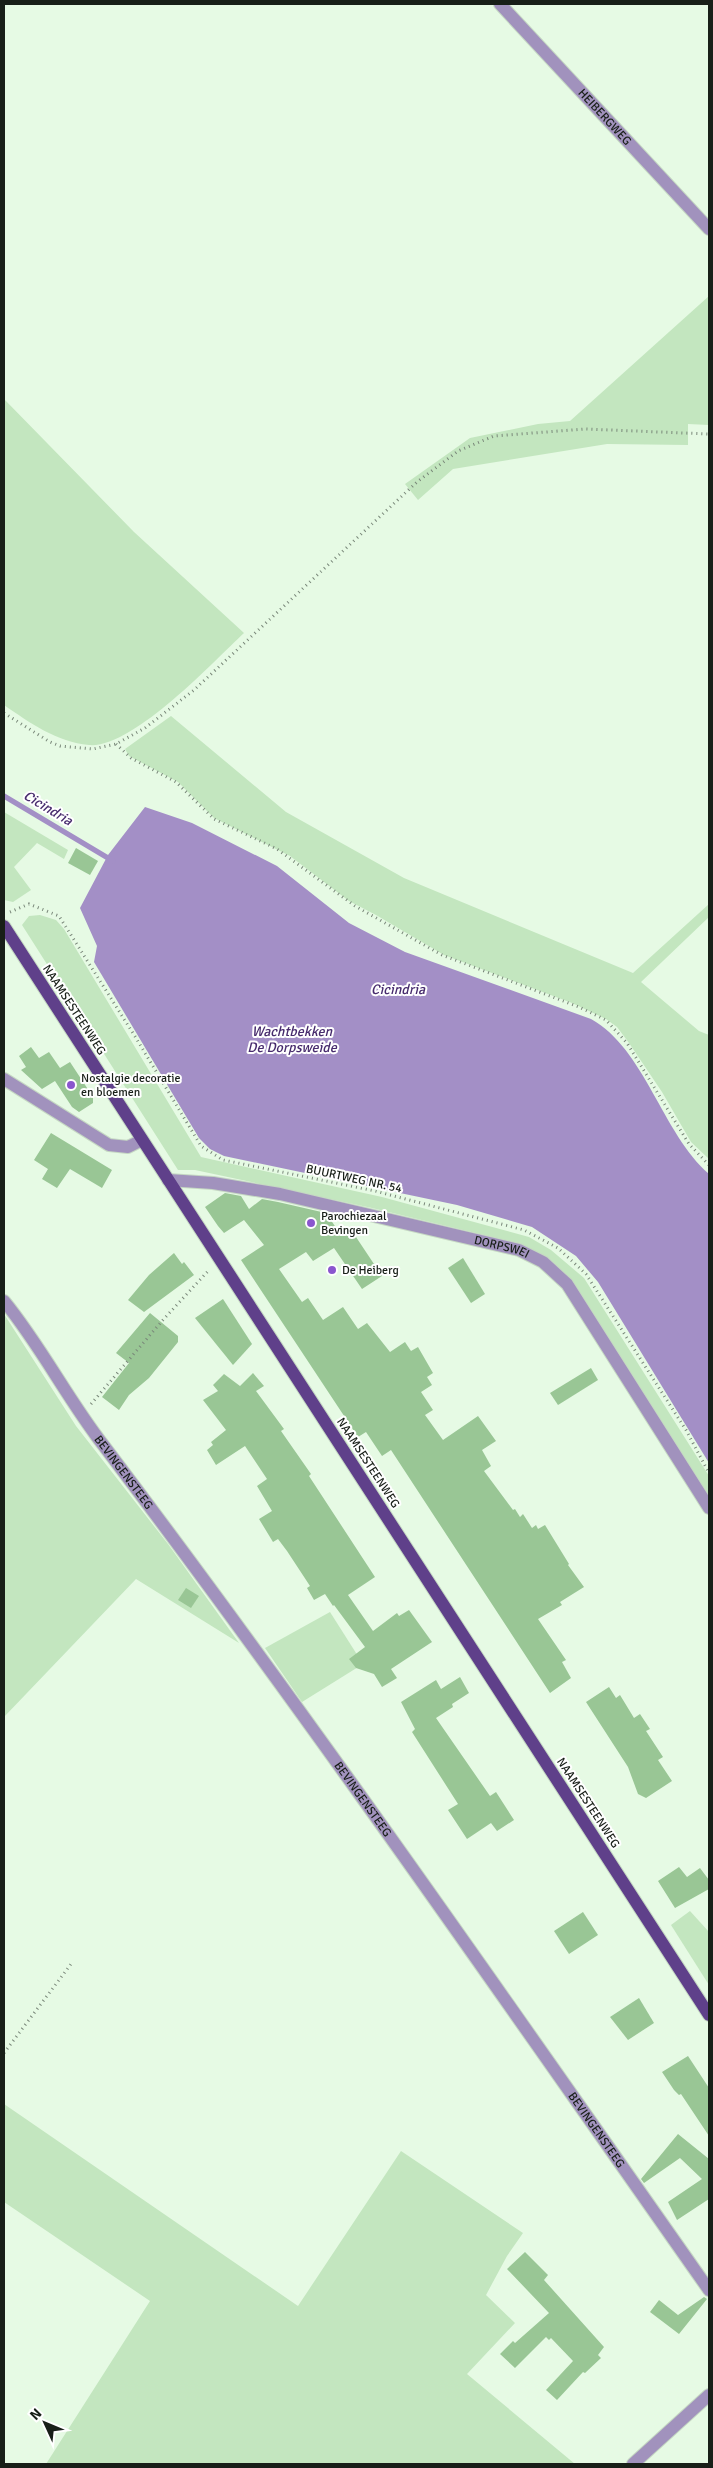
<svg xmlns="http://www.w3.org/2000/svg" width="713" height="2468" font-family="Signika,sans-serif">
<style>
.green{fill:#c3e6bf}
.water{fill:#a38fc6}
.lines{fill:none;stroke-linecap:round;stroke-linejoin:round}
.stream{stroke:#a38fc6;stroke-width:5.5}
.building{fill:#99c695}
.minor-casing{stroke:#c5d7c3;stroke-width:14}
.primary-casing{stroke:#c5d7c3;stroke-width:14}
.path{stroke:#798779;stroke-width:3;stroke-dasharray:1 4;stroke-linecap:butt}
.minor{stroke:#a192bd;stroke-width:12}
.primary{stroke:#5f408a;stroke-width:12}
.poi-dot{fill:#8a56ce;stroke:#fff;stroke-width:2}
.labels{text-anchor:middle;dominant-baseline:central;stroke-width:4;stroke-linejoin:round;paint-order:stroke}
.street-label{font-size:12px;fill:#181f18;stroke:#fff}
.poi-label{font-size:12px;fill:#181f18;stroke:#fff;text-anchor:start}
.water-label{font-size:14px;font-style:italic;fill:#472b6d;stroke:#fff}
</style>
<rect width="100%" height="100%" fill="#e6fae4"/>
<g class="green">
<polygon points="709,296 709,425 688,424 688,445 607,444 453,469 418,500 405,484 470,438 538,424 570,421"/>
<path d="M4 399 134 532 244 633C213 662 132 749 89 745 57 742 30 723 4 705Z"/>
<polygon points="171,716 286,812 404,878 633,973 709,904 709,917 641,982 699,1031 709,1035 709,1159 691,1142 662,1092 629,1043 617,1027 606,1019 572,1003 444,955 376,915 349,901 290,856 214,818 178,782 129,756 125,749"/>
<polygon points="4,812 68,850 64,859 37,843 14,867 31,890 13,902 4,900"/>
<polygon points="40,915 56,920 64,929 201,1157 382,1197 529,1237 551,1250 584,1278 709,1476 709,1501 678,1451 538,1253 521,1244 372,1208 195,1170 178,1170 22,925 29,916"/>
<polygon points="4,1314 76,1426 168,1544 239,1643 136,1579 4,1717"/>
<polygon points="330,1612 363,1664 302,1702 265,1648"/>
<polygon points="690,1911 709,1932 709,1985 671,1925"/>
<polygon points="4,2104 298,2306 401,2151 523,2233 507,2256 486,2295 515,2323 467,2374 575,2464 46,2464 150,2301 4,2202"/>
</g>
<path class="water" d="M145 807 192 823 277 866 349 923 405 952 591 1019C645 1049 662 1133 709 1174V1463L598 1282 576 1256 532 1227 457 1205 224 1156 210 1149 199 1138 94 962 97 946 80 908 108 855Z"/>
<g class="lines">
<polyline class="stream" points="4,796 113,861"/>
</g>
<g class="building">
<polygon points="76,848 98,861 90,875 68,863"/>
<polygon points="31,1047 39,1058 49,1052 60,1068 70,1062 93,1097 93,1103 79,1112 72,1107 55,1081 42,1089 21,1070 26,1067 19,1056"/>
<polygon points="51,1133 112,1170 102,1188 70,1169 57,1188 42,1179 48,1169 34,1160"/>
<polygon points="225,1193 241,1196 249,1209 262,1199 278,1202 326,1213 341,1235 350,1228 382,1276 362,1289 334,1248 313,1261 306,1252 279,1269 302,1302 308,1298 323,1320 343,1307 358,1329 367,1323 390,1352 405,1342 411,1351 418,1347 433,1373 427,1377 432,1385 421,1392 433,1410 425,1415 443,1440 478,1416 496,1441 482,1450 491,1466 484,1471 513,1510 515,1509 520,1517 523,1514 532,1528 536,1525 538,1529 545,1525 569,1564 568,1565 584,1587 560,1602 562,1605 538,1619 566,1660 562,1662 571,1678 550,1693 391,1450 382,1456 366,1432 358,1437 241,1260 264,1245 244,1220 224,1233 218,1226 205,1207"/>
<polygon points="174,1253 182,1264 184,1262 194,1275 144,1312 128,1300 149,1275"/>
<polygon points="463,1258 485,1294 471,1303 448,1268"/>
<polygon points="223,1299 252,1344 233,1365 195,1318"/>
<polygon points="150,1313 178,1336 178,1342 149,1378 129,1395 119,1410 102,1397 129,1363 116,1353"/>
<polygon points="591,1368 598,1380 558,1405 550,1393"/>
<polygon points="253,1373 264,1386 256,1391 284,1429 281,1431 311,1474 309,1476 375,1577 348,1595 373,1631 397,1613 399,1616 409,1610 432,1642 391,1669 397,1678 382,1687 374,1674 356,1668 349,1659 365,1647 334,1605 333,1606 325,1594 314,1600 307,1588 310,1586 287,1551 278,1539 273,1542 259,1519 272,1511 257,1486 267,1479 245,1446 216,1465 207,1450 213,1445 211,1442 226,1430 203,1400 218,1391 213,1385 224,1374 240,1386"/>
<polygon points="186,1588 199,1596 191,1608 178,1600"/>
<polygon points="460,1677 469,1693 452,1704 453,1707 436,1718 490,1796 496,1792 514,1820 497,1831 491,1823 467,1839 448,1810 458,1804 412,1732 415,1729 401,1702 436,1680 441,1689"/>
<polygon points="609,1687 616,1698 620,1695 634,1718 640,1714 650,1729 646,1731 663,1757 658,1760 672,1781 646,1798 638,1794 628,1767 586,1702"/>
<polygon points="679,1867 687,1877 700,1868 709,1880 709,1889 675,1908 658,1881"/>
<polygon points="583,1912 598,1935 569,1954 554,1931"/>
<polygon points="639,1998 654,2023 628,2040 610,2017"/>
<polygon points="688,2056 709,2088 709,2136 681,2094 679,2095 674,2090 662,2072"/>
<polygon points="678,2134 709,2159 709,2199 677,2220 668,2202 702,2179 680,2158 644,2183 641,2179"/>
<polygon points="525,2252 548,2275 544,2280 604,2347 598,2355 601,2358 585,2373 583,2372 557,2400 546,2390 573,2361 551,2338 549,2340 546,2337 515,2368 500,2354 513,2341 515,2343 549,2313 507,2269"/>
<polygon points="704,2297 707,2299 679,2334 650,2312 659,2300 678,2315"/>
</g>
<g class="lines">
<g class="minor-casing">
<g id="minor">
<path id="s1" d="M500 4 709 229"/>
<polyline points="4,1079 109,1145 128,1147 142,1140"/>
<path id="s2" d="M168 1180 213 1183 280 1194 519 1250 543 1262 567 1284 709 1508"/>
<path id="s3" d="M4 1301C41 1346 68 1400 104 1446 313 1722 510 2007 709 2290"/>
<polyline points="633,2464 709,2395"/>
</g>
</g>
<g class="primary-casing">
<polyline id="primary" points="4,926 709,2015"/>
</g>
<g class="path">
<polyline points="4,713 50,742 60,746 93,749 116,744 145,728 194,690 417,482 458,451 494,436 585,429 709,434"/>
<polyline points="116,744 131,758 176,782 214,819 277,849 355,906 442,955 579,1007 606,1020 627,1043 689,1144 709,1165"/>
<polyline points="10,912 29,904 59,916 136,1038 201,1146 223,1160 375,1191 524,1230 558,1248 586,1274 686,1430 709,1473"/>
<polyline points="91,1404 162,1321 209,1270"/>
<polyline points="4,2053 71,1964"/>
</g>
<use href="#minor" class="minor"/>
<use href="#primary" class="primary"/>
</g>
<g class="poi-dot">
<circle cx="71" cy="1085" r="5"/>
<circle cx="311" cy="1223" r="5"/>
<circle cx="332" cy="1270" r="5"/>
</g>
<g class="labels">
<g class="street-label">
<text stroke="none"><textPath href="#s1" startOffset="154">HEIBERGWEG</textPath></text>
<text transform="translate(74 1010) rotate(57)">NAAMSESTEENWEG</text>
<text transform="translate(354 1179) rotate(12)">BUURTWEG NR. 54</text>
<text stroke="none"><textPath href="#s2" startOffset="341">DORPSWEI</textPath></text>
<text transform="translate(368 1463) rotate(57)">NAAMSESTEENWEG</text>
<text stroke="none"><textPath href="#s3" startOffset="209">BEVINGENSTEEG</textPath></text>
<text stroke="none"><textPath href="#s3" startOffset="614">BEVINGENSTEEG</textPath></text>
<text transform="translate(588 1803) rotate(57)">NAAMSESTEENWEG</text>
<text stroke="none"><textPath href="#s3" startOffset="1019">BEVINGENSTEEG</textPath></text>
</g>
<g class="poi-label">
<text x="81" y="1078">Nostalgie decoratie<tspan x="81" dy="14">en bloemen</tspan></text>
<text x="321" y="1216">Parochiezaal<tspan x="321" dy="14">Bevingen</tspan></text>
<text x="342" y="1270">De Heiberg</text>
</g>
<g class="water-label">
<text transform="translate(48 808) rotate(31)">Cicindria</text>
<text x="398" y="989">Cicindria</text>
<text x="292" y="1031">Wachtbekken<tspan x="292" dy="16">De Dorpsweide</tspan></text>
</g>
</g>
<rect width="713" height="2468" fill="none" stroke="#181f18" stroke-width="10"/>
<g transform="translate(45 2423) rotate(314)" stroke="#ffffff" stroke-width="4" paint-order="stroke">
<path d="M0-4L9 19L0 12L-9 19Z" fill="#181f18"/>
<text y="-8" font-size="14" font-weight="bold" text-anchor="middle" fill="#181f18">N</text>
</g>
</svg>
